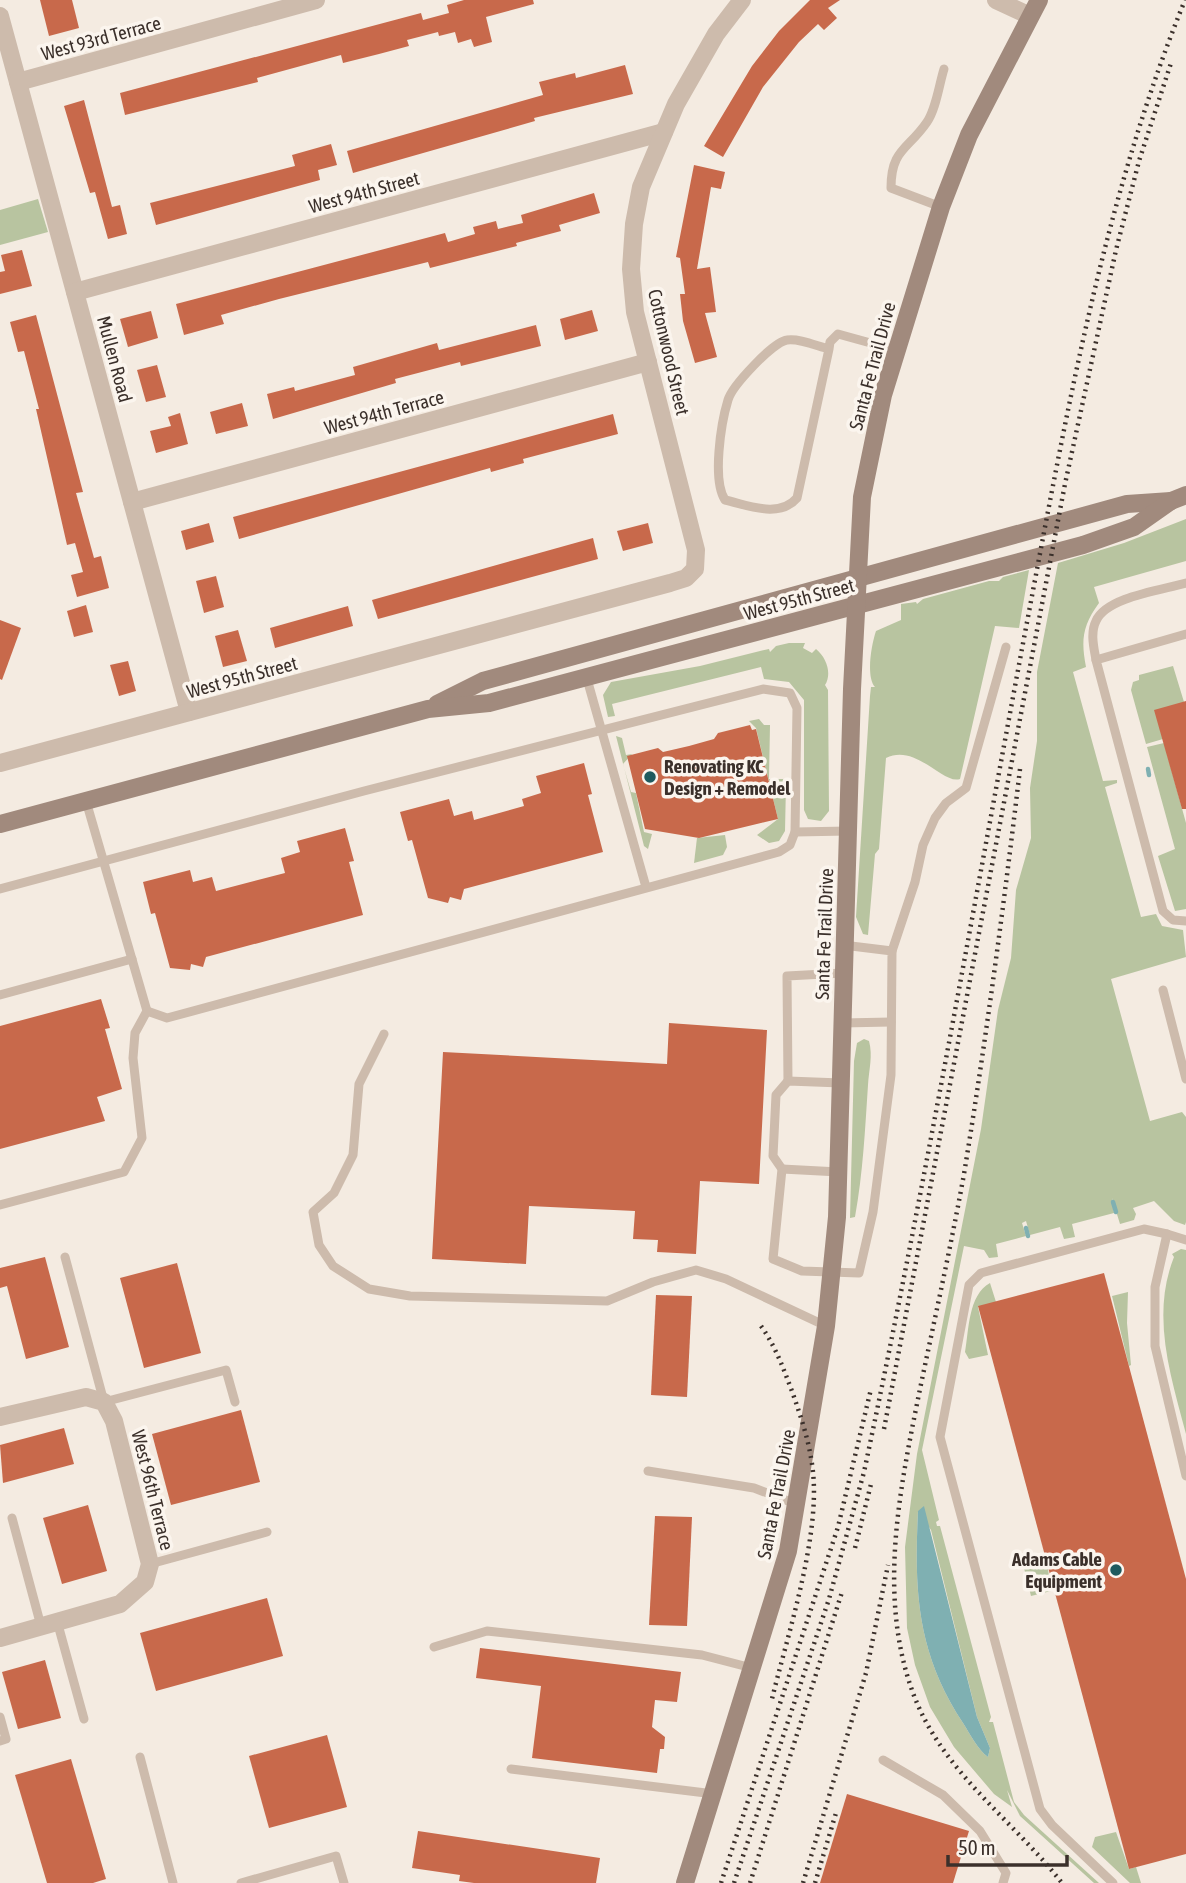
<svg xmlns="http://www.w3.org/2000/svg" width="1186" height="1883" font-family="'Asap Condensed',sans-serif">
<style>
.green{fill:#b8c4a0;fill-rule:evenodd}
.water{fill:#7fb0b2}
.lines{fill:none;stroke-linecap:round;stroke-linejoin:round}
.stream{stroke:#7fb0b2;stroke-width:4.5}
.building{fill:#c8694b}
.lane{stroke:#cdbbac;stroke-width:9}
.street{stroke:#cdbbac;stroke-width:18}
.secondary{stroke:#a18a7d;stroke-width:18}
.rail{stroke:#3b302b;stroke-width:4.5;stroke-dasharray:2 5;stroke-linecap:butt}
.poi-dot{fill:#1f5a5e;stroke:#fbf5ee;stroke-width:2.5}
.labels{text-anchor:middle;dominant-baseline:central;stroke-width:7;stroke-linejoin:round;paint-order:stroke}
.street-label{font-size:19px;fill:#3b302b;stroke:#fbf5ee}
.poi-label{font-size:19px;font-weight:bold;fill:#3b302b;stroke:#fbf5ee;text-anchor:start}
</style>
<rect width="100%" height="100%" fill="#f4ebe1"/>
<g class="green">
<polygon points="38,199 48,232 0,245 0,210"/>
<path d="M1186 519V561L1094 587 1099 603C1082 626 1081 641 1086 667L1073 672 1103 781 1117 780V783L1105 787 1141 917 1156 914 1162 926 1183 930 1186 957 1111 979 1150 1121 1182 1112 1186 1117V1222L1185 1225 1174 1221 1154 1201 1133 1208 1136 1214 1134 1220 1120 1224 1112 1198 1114 1213 1072 1224 1075 1237 1064 1239 1060 1227 1030 1235 1026 1221 1022 1223 1026 1236 996 1244 998 1257 989 1258 984 1250 964 1246 922 1450 939 1520 936 1522 937 1526H940L991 1717 989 1722H993L1014 1802 1024 1815 1099 1883H1094L1020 1816 1007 1790 1012 1807 994 1794 954 1747 930 1707 915 1665 907 1628 905 1547 917 1454 981 1129 998 1010 1011 958 1016 890 1031 838 1030 788 1037 741V672L1058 563 1124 543ZM918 1511 931 1530 977 1717 990 1748 988 1757C978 1750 970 1734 963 1723 917 1653 914 1592 918 1511Z"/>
<path d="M1029 570 1019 628 995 626 960 779C943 785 916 743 886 758L879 849 875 854 868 935 863 934 856 917 870 696 871 687H875C866 677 871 646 876 631L901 620V604L916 602 917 604 923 599 989 581H999L1003 577Z"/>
<path d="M789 643H805L803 648 812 653 816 649C827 658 832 674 825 685L828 690 829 811 821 821 808 819 804 810V700L789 682 764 679 761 667 612 704 615 716 608 717 603 695 611 682 700 666 760 651 769 649 770 652 776 646Z"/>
<polygon points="1173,666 1184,702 1163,739 1146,744 1131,690 1133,682 1139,680 1139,675"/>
<polygon points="759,719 764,725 770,725 769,779 783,779 786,784 785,831 779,841 769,843 757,835 778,819 756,728 749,721"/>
<polygon points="616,736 622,738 626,755 632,754 623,764 631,792 636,793 644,832 652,834 648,849 644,846"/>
<polygon points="1164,743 1186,823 1186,909 1175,911 1158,856 1175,849 1147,747"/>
<polygon points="725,835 727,847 723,855 694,863 697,838"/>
<path d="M864 1039 869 1041C873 1056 869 1069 868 1085 865 1130 863 1173 855 1217L850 1218 854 1061 857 1043Z"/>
<path d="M1181 1249 1186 1250V1434C1170 1374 1151 1315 1174 1257L1172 1254Z"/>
<path d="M990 1283 996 1302 978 1307 988 1355 969 1359 965 1352C969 1331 968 1295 990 1283Z"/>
<polygon points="1128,1292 1127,1323 1131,1365 1129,1366 1112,1296"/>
<polygon points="1047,1562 1051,1591 1031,1596 1024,1568"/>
<polygon points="1116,1832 1129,1869 1136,1867 1141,1883 1130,1883 1092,1847 1095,1837"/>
</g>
<path class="water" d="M924 1506 977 1717 990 1748 988 1757C978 1750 970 1734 963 1723 917 1653 914 1592 918 1511Z"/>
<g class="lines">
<g class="stream">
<polyline points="1148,769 1149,775"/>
<polyline points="1113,1202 1116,1212"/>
<polyline points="1026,1228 1028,1236"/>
</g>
</g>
<g class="building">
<polygon points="40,0 72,0 79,28 49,36"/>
<polygon points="464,0 533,0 534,4 486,17 492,42 474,47 471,39 458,43 455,32 439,36 438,32 407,40 409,46 379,54 343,63 341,55 257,78 258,82 125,115 120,93 421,13 423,20 449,13 447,5"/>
<polygon points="810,0 840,0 828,8 837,18 824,30 818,24 799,42 763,87 723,157 704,146 752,66 779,31"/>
<polygon points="625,65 633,94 534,118 535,121 353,173 347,151 543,95 539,82 575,73 576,78"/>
<polygon points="84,100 112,207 120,205 127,234 108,239 95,192 90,193 64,106"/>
<polygon points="331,144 337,165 318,170 320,180 156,225 150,203 295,166 292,155"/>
<polygon points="694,165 725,172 721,189 711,187 697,269 710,267 716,312 705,313 717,357 695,363 683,321 680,294 685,294 680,258 676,257"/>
<polygon points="594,193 600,213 559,225 561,231 516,243 517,246 430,268 428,262 279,299 221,315 224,324 184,335 176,304 445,233 448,242 475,234 473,227 496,221 498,229 523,223 521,215"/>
<polygon points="22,250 32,286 0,294 0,272 5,271 1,255"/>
<polygon points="592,310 598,331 565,340 560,319"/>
<polygon points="151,311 158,338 128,347 120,319"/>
<polygon points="36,315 83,492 76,493 94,558 101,556 109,588 77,597 71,575 83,572 75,543 67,545 36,409 39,409 24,351 18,352 10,322"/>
<polygon points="536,325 541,346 461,366 460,362 395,379 396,383 273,419 267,394 294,387 295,391 355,375 353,367 437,343 439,350"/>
<polygon points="157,365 166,397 146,402 137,370"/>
<polygon points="242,403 248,426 216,434 210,412"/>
<polygon points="180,413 188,444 156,453 150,431 171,426 168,417"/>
<polygon points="613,414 618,434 523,459 524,463 491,472 490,468 239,539 233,517"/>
<polygon points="209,523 214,542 186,550 181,531"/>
<polygon points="648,523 653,543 623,551 617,531"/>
<polygon points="593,538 598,559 378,619 372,600"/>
<polygon points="216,576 224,607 204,613 196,581"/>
<polygon points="86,605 93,632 74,637 67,611"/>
<polygon points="348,606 353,626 275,648 270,628"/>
<polygon points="0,620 21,628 2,680 0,679"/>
<polygon points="238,630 247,661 223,667 215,636"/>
<polygon points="128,661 136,691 119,696 110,665"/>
<polygon points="1186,701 1186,809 1182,809 1154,710"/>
<polygon points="750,725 752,730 756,729 778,819 699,838 645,829 627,756 658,748 663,752 689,746 714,739 718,733"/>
<polygon points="584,763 592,794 588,795 603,852 464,889 461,900 450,897 448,903 428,898 412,840 408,841 400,812 449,799 454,816 472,811 474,820 524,806 522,799 541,793 536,776"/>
<polygon points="345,828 354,861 349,862 363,915 206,957 203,967 191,964 190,970 170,968 155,913 151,914 143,882 190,870 193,882 212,877 216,891 285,873 281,858 300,852 297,841"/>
<polygon points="101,999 110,1028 105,1029 122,1089 97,1097 105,1121 0,1149 0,1026"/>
<polygon points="669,1023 767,1030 759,1184 700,1181 696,1254 657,1252 658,1240 633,1239 635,1211 529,1206 526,1264 432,1259 443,1052 667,1064"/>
<polygon points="45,1257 69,1347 26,1359 7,1286 0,1288 0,1268"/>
<polygon points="177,1263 201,1353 144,1368 120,1278"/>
<polygon points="1104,1273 1186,1579 1186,1854 1129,1869 978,1306"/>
<polygon points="656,1295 692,1296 687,1397 651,1395"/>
<polygon points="241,1410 260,1482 171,1505 152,1434"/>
<polygon points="64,1428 74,1464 3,1483 0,1445"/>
<polygon points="88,1505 107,1571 62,1584 43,1518"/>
<polygon points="655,1516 692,1517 687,1626 649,1625"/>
<polygon points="267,1598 283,1656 156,1691 140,1633"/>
<polygon points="480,1648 681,1672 677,1702 655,1700 652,1727 665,1737 664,1749 660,1749 657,1773 532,1758 541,1686 476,1678"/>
<polygon points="45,1660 61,1718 18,1729 2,1672"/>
<polygon points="327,1735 347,1807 269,1828 249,1756"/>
<polygon points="71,1759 106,1879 93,1883 47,1883 15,1775"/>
<polygon points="847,1794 969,1831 953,1883 820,1883"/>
<polygon points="418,1831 600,1858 596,1883 474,1883 459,1881 460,1875 412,1868"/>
</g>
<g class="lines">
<g class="lane">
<path d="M941 207 891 188C891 149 908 150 927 122 936 109 939 85 944 69"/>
<path d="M829 349C817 346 799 338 787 340 773 342 732 386 728 400 721 423 712 480 725 500 748 505 779 519 797 498L829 349 830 342 838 334 896 350"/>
<polyline points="1186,634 1096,660 1163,911 1173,920 1186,921"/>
<path d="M1096 660C1094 648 1090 633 1096 621 1106 597 1162 590 1186 583"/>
<polyline points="587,679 646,887"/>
<polyline points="86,801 147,1011"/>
<polyline points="795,832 848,831"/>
<polyline points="0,889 364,791 763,689 790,693 797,708 795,832 790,845 779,852 167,1018 147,1011 135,1033 133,1058 142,1138 124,1172 0,1205"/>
<polyline points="892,951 915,882 923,845 935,818 946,803 966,788 1006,647"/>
<polyline points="1163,990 1186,1079"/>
<polyline points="0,995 132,959"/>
<polyline points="842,1023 891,1022"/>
<polyline points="384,1034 359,1084 353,1155 334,1193 313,1212 319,1245 333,1266 369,1289 410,1296 607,1301 653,1282 696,1270 726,1279 826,1326"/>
<polyline points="788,1081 787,976 843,973"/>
<polyline points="841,1083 788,1081 776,1095 773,1156 782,1169 773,1259 802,1271 859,1273 873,1212 891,1075 892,951 843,945"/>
<polyline points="782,1169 839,1172"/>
<polyline points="1186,1240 1167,1234 1155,1287 1155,1346 1186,1476"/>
<polyline points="65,1257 104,1402 226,1370 235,1402"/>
<polyline points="648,1471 754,1488 796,1504"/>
<polyline points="12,1518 41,1626"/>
<polyline points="150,1564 267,1532"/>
<polyline points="57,1621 84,1719"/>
<polyline points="434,1647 487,1631 702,1655 752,1668"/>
<polyline points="0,1717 6,1739 0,1741"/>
<polyline points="140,1757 173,1883"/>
<polyline points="883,1760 943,1795 980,1831 1006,1873 1003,1883"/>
<polyline points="511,1769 714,1794"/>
<polyline points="241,1883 336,1856 344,1883"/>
<polyline points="1113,1883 1052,1825 1040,1809 940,1437 969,1285 981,1273 1144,1229 1167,1234"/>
</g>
<g class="street">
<polyline points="996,0 1030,16"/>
<polyline points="0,16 189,712"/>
<polyline points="18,82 316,0"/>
<polyline points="75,292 664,132"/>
<polyline points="132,502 648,362"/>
<polyline points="0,763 670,583 686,578 695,569 696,550 635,312 631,269 634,224 641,187 676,104 716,34 742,0"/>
<polyline points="0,1417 86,1397 104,1402 114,1421 150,1564 145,1582 120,1604 0,1638"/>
</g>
<g class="secondary">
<polyline points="437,704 483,681 1127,504 1171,501"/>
<polyline points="0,824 428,709 489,703 1083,545 1134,527 1171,501 1186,495"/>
<polyline points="685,1883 788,1551 826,1326 837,1217 852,689 862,497 883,395 941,207 969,135 1039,0"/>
</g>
<g class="rail">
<path d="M1020 769C1004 904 986 1040 964 1174 951 1246 935 1317 920 1389 900 1488 877 1595 913 1693 942 1772 1012 1819 1062 1883"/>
<path d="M761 1326C776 1347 784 1370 793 1394 802 1420 810 1444 813 1472 820 1539 787 1636 771 1703"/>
<polyline points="884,1429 1065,484 1116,250 1139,161 1172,60"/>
<polyline points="855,1548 871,1484"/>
<polyline points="721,1883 838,1527 871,1389"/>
<path d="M734 1883 829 1599 864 1472C923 1195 972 916 1024 638 1065 423 1102 204 1185 0"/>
<polyline points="750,1883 842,1592"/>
<polyline points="803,1883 866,1673 888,1565"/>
<polyline points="815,1883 836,1813"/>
</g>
</g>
<g class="poi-dot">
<circle cx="650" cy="777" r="7"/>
<circle cx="1116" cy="1570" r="7"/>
</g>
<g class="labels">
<g class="street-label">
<text transform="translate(101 38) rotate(-15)">West 93rd Terrace</text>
<text transform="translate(364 192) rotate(-15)">West 94th Street</text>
<text transform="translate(669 352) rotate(77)">Cottonwood Street</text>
<text transform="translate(115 359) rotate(75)">Mullen Road</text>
<text transform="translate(872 366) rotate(-75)">Santa Fe Trail Drive</text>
<text transform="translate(384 412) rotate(-15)">West 94th Terrace</text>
<text transform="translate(799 599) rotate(-15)">West 95th Street</text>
<text transform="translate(242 677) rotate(-15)">West 95th Street</text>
<text transform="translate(824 934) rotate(-88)">Santa Fe Trail Drive</text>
<text transform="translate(153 1490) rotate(76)">West 96th Terrace</text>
<text transform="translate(776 1494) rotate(-79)">Santa Fe Trail Drive</text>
</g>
<g class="poi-label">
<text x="664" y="766">Renovating KC<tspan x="664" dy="22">Design + Remodel</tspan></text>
<text x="1102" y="1559" text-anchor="end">Adams Cable<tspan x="1102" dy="22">Equipment</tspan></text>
</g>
</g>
<path d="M948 1855v10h119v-10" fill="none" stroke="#3b302b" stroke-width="3.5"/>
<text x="958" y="1855" font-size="21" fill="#3b302b" stroke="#fbf5ee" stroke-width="5" paint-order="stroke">50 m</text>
</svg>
